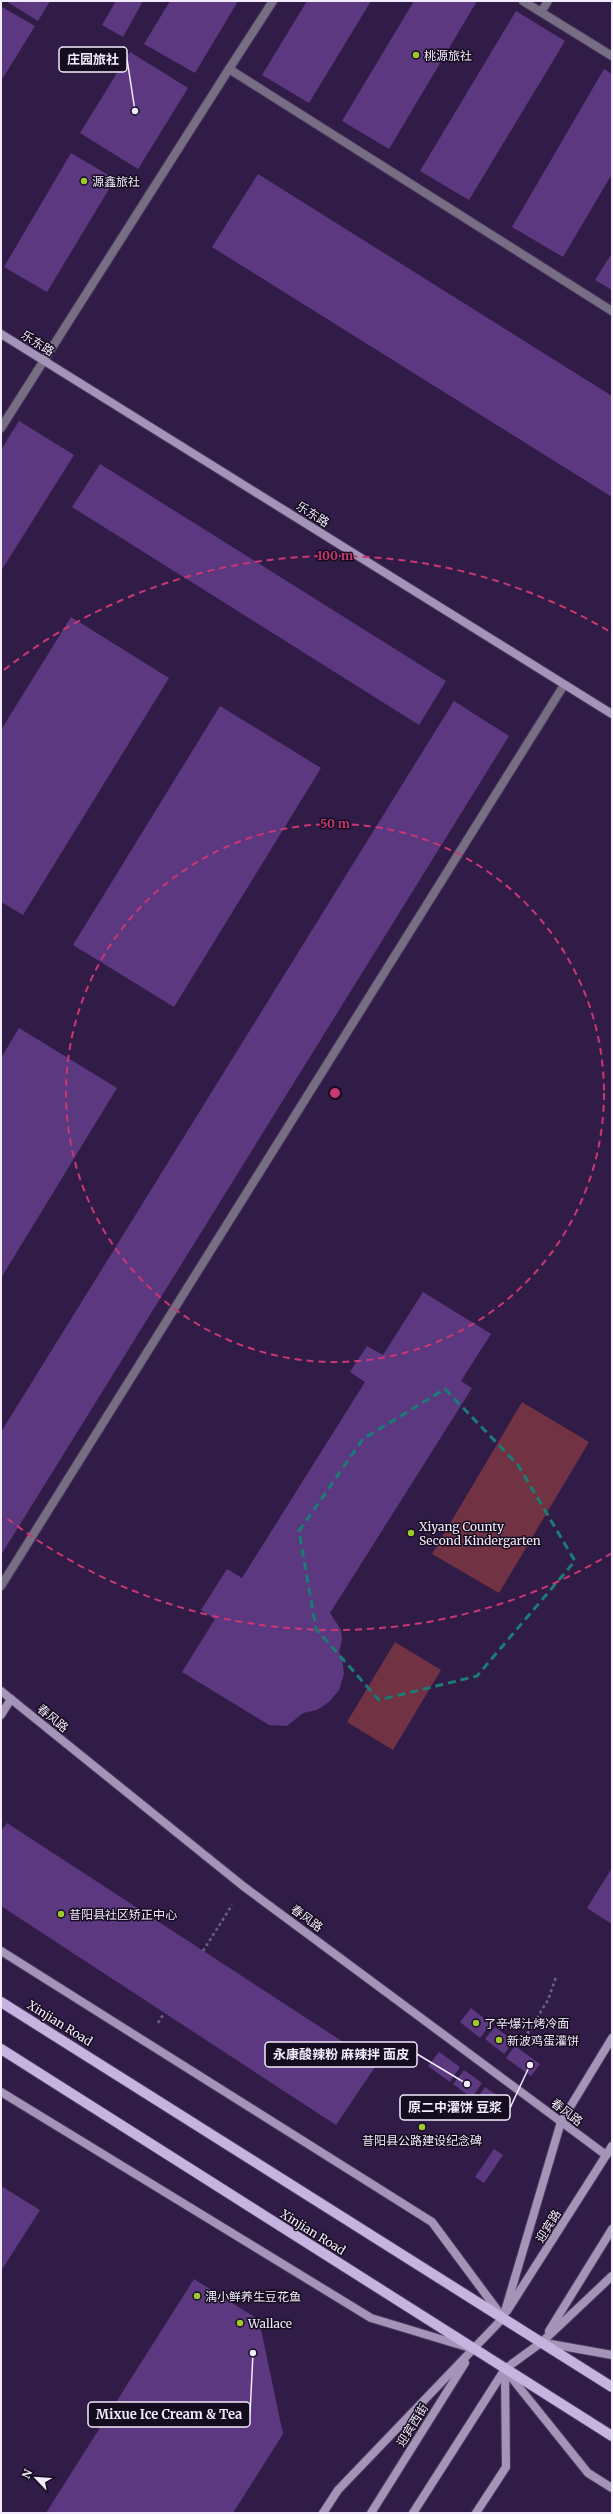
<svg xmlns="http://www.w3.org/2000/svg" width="613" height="2514" font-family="Merriweather,'Noto Sans SC',serif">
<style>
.green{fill:#713243}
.building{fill:#5c3881}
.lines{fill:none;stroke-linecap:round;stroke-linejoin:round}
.lane-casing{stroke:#4c3960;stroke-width:10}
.street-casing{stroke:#4c3960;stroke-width:10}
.secondary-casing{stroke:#4c3960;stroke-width:10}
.primary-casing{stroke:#4c3960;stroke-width:12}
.path{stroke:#705f82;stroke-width:2.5;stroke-dasharray:3 3;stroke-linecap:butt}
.lane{stroke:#776e84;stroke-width:8}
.street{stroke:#776e84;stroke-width:8}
.secondary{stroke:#a495b8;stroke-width:8}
.primary{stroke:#c7b3e0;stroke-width:10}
.marked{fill:none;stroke:#1a7c75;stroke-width:3;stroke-dasharray:8 5;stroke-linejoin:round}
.ring{fill:none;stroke:#c93873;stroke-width:2;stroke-dasharray:7 5}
.poi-dot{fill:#9eca2f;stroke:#150c1f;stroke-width:1.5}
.labels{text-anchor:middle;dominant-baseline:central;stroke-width:3;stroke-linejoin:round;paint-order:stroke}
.poi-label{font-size:12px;fill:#f2ebfc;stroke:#150c1f;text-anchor:start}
.street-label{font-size:12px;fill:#f2ebfc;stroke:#150c1f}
.centre{fill:#c93873;stroke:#150c1f;stroke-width:2}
.ring-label{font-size:12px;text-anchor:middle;font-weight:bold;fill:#c93873;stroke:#150c1f;stroke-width:3;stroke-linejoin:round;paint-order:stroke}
.leader{fill:none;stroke:#f2ebfc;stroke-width:1.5}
.callout-dot{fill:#f2ebfc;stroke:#150c1f;stroke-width:1.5}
.callout{fill:#150c1f;stroke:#f2ebfc;stroke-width:1.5}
.callout-label{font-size:13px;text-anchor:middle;font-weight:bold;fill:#f2ebfc}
</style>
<rect width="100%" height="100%" fill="#311c47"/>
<g class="green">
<polygon points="522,1402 589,1442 499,1593 432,1554"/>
<polygon points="395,1642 441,1670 393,1750 347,1722"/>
</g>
<g class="building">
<polygon points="6,1 50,1 38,21"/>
<polygon points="116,1 143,1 123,37 102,25"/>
<polygon points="170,1 238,1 195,73 144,44"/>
<polygon points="307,1 371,1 309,103 262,75"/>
<polygon points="414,1 477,1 389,149 342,121"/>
<polygon points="2,7 35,26 1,81 1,9"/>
<polygon points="516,11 565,41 469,200 420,171"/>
<polygon points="130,52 188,88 138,169 80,133"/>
<polygon points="604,69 612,74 612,174 563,257 512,227"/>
<polygon points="71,153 115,179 47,292 4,267"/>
<polygon points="258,174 612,396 612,497 212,247"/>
<polygon points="612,253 612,290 595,280"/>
<polygon points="19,421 74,455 1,571 1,450"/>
<polygon points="100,464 446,681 419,725 72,507"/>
<polygon points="71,617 169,678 23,915 1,902 1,730"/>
<polygon points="454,701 509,736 1,1555 1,1432"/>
<polygon points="220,706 321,768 174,1007 73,945"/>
<polygon points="19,1028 117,1088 1,1278 1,1058"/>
<polygon points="423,1292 491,1334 461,1381 472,1388 330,1613 341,1630 342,1640 339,1652 342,1658 344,1674 339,1690 329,1702 317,1710 303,1713 287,1726 269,1725 182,1672 215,1619 201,1610 227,1569 242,1578 365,1382 350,1372 367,1346 383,1355"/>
<polygon points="7,1823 377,2064 336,2125 1,1906 1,1831"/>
<polygon points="612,1868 612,1924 587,1908"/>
<polygon points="471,2008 491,2024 480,2038 460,2022"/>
<polygon points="495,2027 514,2041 504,2054 485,2039"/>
<polygon points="515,2046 540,2064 531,2076 506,2058"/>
<polygon points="439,2052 460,2067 450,2082 428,2066"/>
<polygon points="464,2070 482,2083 472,2098 453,2084"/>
<polygon points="485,2087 513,2106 503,2119 476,2100"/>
<polygon points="494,2149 503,2155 484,2183 475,2177"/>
<polygon points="1,2186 40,2210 1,2271"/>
<polygon points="194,2279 259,2320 283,2434 233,2513 46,2513"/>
</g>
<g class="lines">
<g class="lane-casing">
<g id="lane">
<polyline points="273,1 229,69 612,311"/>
<polyline points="523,1 612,56"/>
<polyline points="541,12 548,1"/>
</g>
</g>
<g class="street-casing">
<g id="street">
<polyline points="1,428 229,69"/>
<polyline points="1,1586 564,685"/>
</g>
</g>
<g class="secondary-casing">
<g id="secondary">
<polyline points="1,334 612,714"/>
<polyline points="1,1691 243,1886 606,2155"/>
<polyline points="1,1715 11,1699"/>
<polyline points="1,1951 432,2222 501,2315"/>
<polyline points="1,2092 371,2318 467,2347"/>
<polyline points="507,2311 612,2146"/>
<polyline points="549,2331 612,2229"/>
<polyline points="545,2343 612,2355"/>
<polyline points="506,2371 588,2473 612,2488"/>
<polyline points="323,2513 338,2490 503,2318 561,2122 612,2038"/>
<polyline points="371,2513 465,2363"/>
<polyline points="413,2513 505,2369 542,2342 612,2276"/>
<polyline points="476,2513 506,2467 505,2369"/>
</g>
</g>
<g class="primary-casing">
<g id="primary">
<polyline points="1,2002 612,2387"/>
<polyline points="1,2049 612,2436"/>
</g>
</g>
<g class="path">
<polyline points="203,1951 232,1905"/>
<polyline points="158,2023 164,2013"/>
<polyline points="521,2044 548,2000 556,1977"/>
</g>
<use href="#lane" class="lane"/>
<use href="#street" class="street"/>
<use href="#secondary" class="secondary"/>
<use href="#primary" class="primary"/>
</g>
<path class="marked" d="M445 1389 518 1465 575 1561 477 1676 379 1700 316 1629 299 1531 363 1439Z"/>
<g class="ring">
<circle cx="335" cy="1093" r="269"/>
<path d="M612 1553A537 537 0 0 1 4 1516M4 670A537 537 0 0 1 612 633"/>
</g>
<g class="poi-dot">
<circle cx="416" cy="55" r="4"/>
<circle cx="84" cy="181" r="4"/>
<circle cx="411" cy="1533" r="4"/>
<circle cx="61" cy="1914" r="4"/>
<circle cx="476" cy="2023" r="4"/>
<circle cx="499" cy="2040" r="4"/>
<circle cx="422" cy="2127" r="4"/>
<circle cx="197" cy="2296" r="4"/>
<circle cx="240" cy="2323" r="4"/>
</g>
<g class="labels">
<g class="poi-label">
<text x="424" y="55">桃源旅社</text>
<text x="92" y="181">源鑫旅社</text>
<text x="419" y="1526">Xiyang County<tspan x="419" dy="14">Second Kindergarten</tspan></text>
<text x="69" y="1914">昔阳县社区矫正中心</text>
<text x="484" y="2023">了辛·爆汁烤冷面</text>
<text x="507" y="2040">新波鸡蛋灌饼</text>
<text x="422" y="2140" text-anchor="middle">昔阳县公路建设纪念碑</text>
<text x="205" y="2296">湡小鲜养生豆花鱼</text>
<text x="248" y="2323">Wallace</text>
</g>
<g class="street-label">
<text transform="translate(38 343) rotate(32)">乐东路</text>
<text transform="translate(313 514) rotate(32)">乐东路</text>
<text transform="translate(53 1718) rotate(39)">春风路</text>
<text transform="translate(307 1918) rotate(36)">春风路</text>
<text transform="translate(60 2023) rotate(32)">Xinjian Road</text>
<text transform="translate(567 2112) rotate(37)">春风路</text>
<text transform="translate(548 2226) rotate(-58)">迎宾路</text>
<text transform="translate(313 2232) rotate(32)">Xinjian Road</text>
<text transform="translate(412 2425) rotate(-58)">迎宾西街</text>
</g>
</g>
<circle cx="335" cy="1093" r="6" class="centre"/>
<g class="ring-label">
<text x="335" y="560">100 m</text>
<text x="335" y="828">50 m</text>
</g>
<path class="leader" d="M135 111L127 59M467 2084L417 2054M530 2065L510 2108M253 2353L250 2414"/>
<g class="callout-dot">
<circle cx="135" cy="111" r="4"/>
<circle cx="467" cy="2084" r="4"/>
<circle cx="530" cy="2065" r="4"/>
<circle cx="253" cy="2353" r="4"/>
</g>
<g class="callout">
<rect x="59" y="47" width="68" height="25" rx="4"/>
<rect x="265" y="2042" width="152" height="25" rx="4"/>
<rect x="400" y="2095" width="110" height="25" rx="4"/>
<rect x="88" y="2402" width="162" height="25" rx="4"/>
</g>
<g class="callout-label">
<text x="93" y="64">庄园旅社</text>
<text x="341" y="2059">永康酸辣粉 麻辣拌 面皮</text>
<text x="455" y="2112">原二中灌饼 豆浆</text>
<text x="169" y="2419">Mixue Ice Cream &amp; Tea</text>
</g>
<rect width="613" height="2514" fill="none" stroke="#f2ebfc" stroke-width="4"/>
<g transform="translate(36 2478) rotate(295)" stroke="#150c1f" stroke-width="3" paint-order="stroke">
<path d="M0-3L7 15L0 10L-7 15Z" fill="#f2ebfc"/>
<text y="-6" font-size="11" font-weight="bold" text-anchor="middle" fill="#f2ebfc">N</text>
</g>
</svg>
